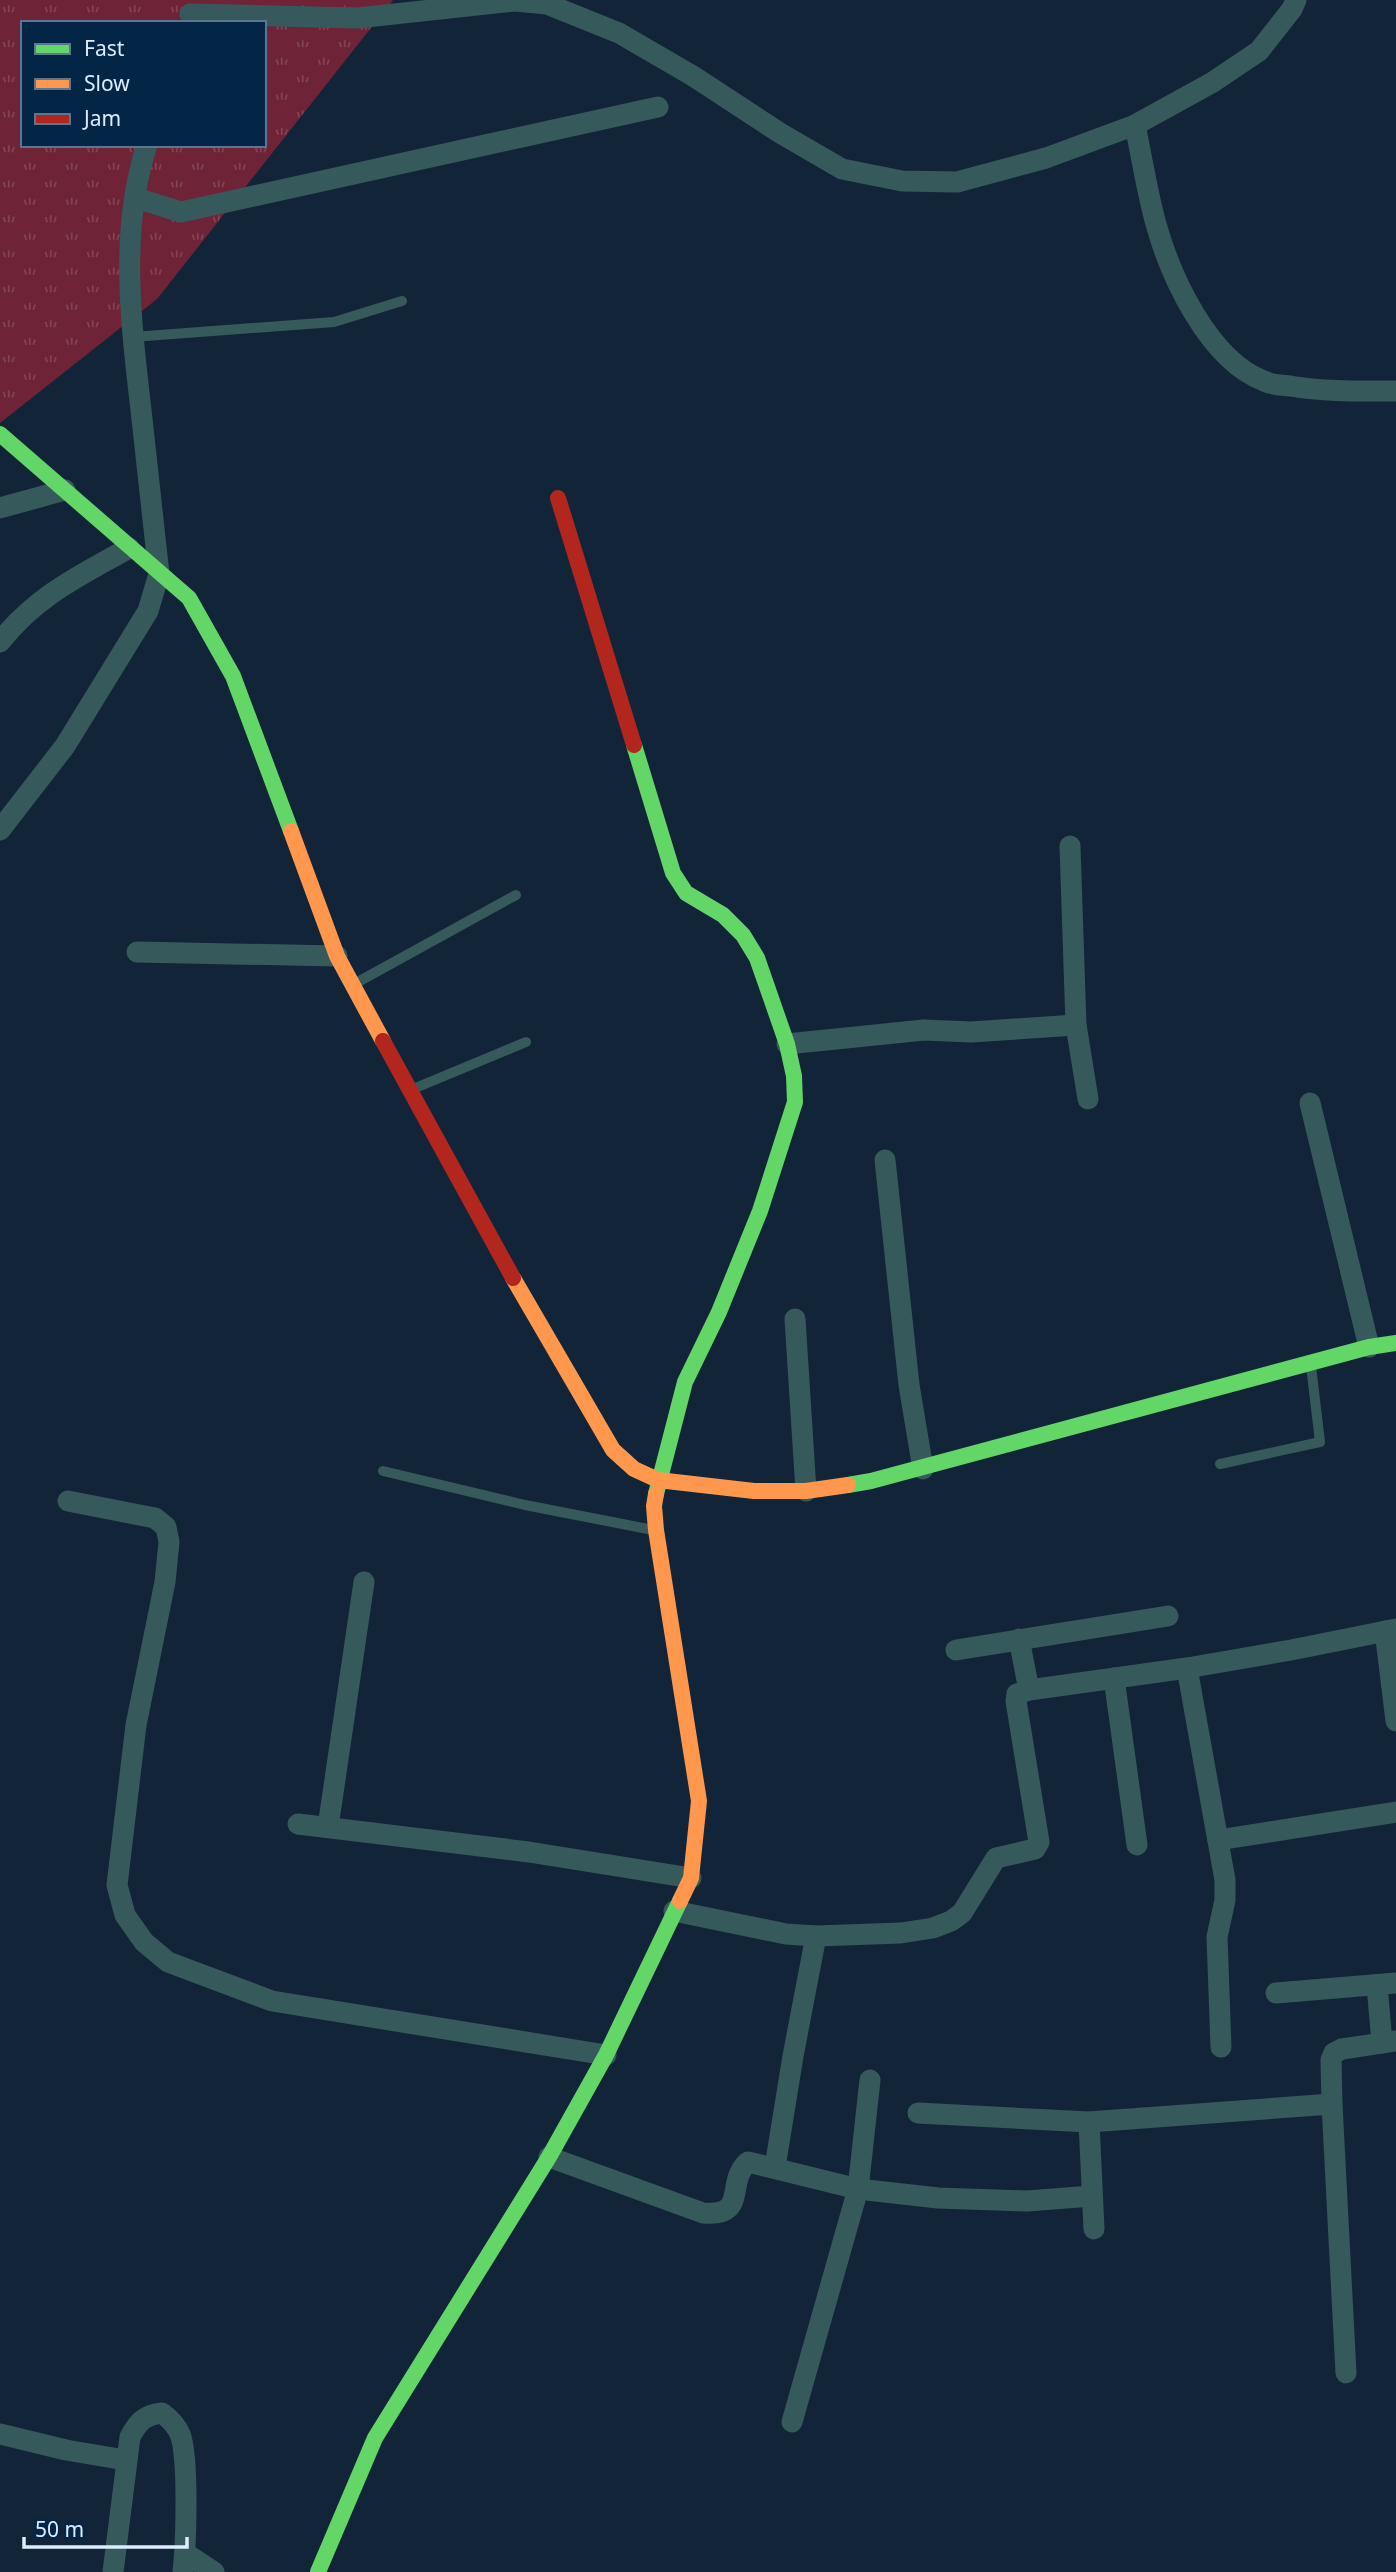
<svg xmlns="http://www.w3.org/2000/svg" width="1396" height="2572" font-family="'Noto Sans',sans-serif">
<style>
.grass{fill:url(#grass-tufts);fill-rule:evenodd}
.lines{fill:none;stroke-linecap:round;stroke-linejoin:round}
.lane{stroke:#36595c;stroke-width:10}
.street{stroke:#36595c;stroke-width:21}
.fast{stroke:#63d668;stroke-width:16}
.slow{stroke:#ff974d;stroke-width:16}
.jam{stroke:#b3261e;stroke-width:16}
</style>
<defs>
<pattern id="grass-tufts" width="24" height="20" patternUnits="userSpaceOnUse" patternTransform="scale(1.75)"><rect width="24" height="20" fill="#6e2337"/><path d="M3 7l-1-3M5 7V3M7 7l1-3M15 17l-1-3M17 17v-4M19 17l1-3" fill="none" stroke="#824355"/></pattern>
</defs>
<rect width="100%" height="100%" fill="#122538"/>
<path class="grass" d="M0 0H393L157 299 0 423ZM23 23H264V145H23Z"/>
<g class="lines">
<g class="lane">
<polyline points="133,337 334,322 402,301"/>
<polyline points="356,983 516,895"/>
<polyline points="413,1089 526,1042"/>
<polyline points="1220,1464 1320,1442 1311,1366"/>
<polyline points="383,1471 525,1505 653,1530"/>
</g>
<g class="street">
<polyline points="190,14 357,18 515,1 547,4 619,33 693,76 780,133 842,169 902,181 957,182 1046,158 1135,125 1213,82 1259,51 1292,9 1296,0"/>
<path d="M1135 125C1142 158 1147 192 1156 224 1171 278 1209 360 1264 381 1272 385 1281 385 1290 386 1326 392 1360 391 1396 391"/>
<polyline points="136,198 181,212 658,107"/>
<polyline points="0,508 65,490"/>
<path d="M0 642C36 596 79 576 129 548"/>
<path d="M0 830 65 746 148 611 159 574C153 520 147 465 141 410 131 323 119 230 147 145"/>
<polyline points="1070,846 1076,1025 1088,1099"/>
<polyline points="137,952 337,956"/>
<polyline points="787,1044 924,1030 971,1032 1076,1025"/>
<polyline points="1310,1103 1369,1347"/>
<polyline points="885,1160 909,1385 923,1469"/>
<polyline points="795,1319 806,1491"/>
<polyline points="68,1501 155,1518 166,1527 169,1542 165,1582 136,1725 117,1885 125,1915 144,1942 168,1962 272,2001 606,2055"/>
<polyline points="1385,1631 1396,1721"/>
<polyline points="1019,1639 1029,1690"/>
<polyline points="956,1650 1168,1616"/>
<polyline points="1187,1668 1225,1880 1225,1900 1217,1937 1221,2047"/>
<polyline points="1114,1678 1137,1845"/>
<polyline points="298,1824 529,1852 691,1878"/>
<polyline points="328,1827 364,1582"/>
<polyline points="1218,1840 1396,1812"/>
<polyline points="674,1911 786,1934 816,1936 901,1933 933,1928 951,1921 962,1913 996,1858 1035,1849 1039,1842 1016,1701 1017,1694 1029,1690 1187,1668 1291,1650 1396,1629"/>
<polyline points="1377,1985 1382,2043"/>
<polyline points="1276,1993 1396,1983"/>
<polyline points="1332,2104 1331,2060 1334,2053 1342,2049 1396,2041"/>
<polyline points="918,2113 1089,2122 1332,2104 1346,2373"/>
<polyline points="1089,2122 1094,2229"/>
<path d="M549 2157 703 2213C749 2217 725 2182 748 2162L858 2189 938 2198 1027 2201 1092 2196"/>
<polyline points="775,2167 793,2056 816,1936"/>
<polyline points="792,2422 858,2189 870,2080"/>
<polyline points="0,2434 66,2450 125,2460"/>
<polyline points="185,2553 214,2572"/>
<path d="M113 2572 130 2437C138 2422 144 2415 162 2413 169 2418 176 2425 180 2434 189 2457 186 2545 183 2572"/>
</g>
<g class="fast">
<polyline points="0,434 189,598 233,676 291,831"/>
<polyline points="634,745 673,873 686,893 723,915 743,935 757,958 787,1044 794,1076 795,1102 760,1211 719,1312 685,1382 656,1494"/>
<polyline points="848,1485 871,1481 1369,1347 1396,1343"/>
<polyline points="318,2572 375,2438 549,2157 606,2055 680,1901"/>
</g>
<g class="slow">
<polyline points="291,831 337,956 383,1041"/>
<polyline points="513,1278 613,1450 634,1469 658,1480 754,1491 806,1491 848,1485"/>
<polyline points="656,1494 654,1506 656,1530 699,1801 691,1878 680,1901"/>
</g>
<g class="jam">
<polyline points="558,498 634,745"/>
<polyline points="383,1041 513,1278"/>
</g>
</g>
<rect x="21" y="21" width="245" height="126" fill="#032647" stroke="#5a7690" stroke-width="2"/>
<rect x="35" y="44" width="35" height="10" fill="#63d668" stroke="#5a7690" stroke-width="2"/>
<text x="84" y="56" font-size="21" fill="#ddedfe">Fast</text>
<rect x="35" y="79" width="35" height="10" fill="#ff974d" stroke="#5a7690" stroke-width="2"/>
<text x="84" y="91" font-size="21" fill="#ddedfe">Slow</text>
<rect x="35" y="114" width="35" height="10" fill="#b3261e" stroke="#5a7690" stroke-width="2"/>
<text x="84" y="126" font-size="21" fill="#ddedfe">Jam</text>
<path d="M24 2537v10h163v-10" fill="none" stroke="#ddedfe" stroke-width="3.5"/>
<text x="35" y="2537" font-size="21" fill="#ddedfe" stroke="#032647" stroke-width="5" paint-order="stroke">50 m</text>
</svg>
